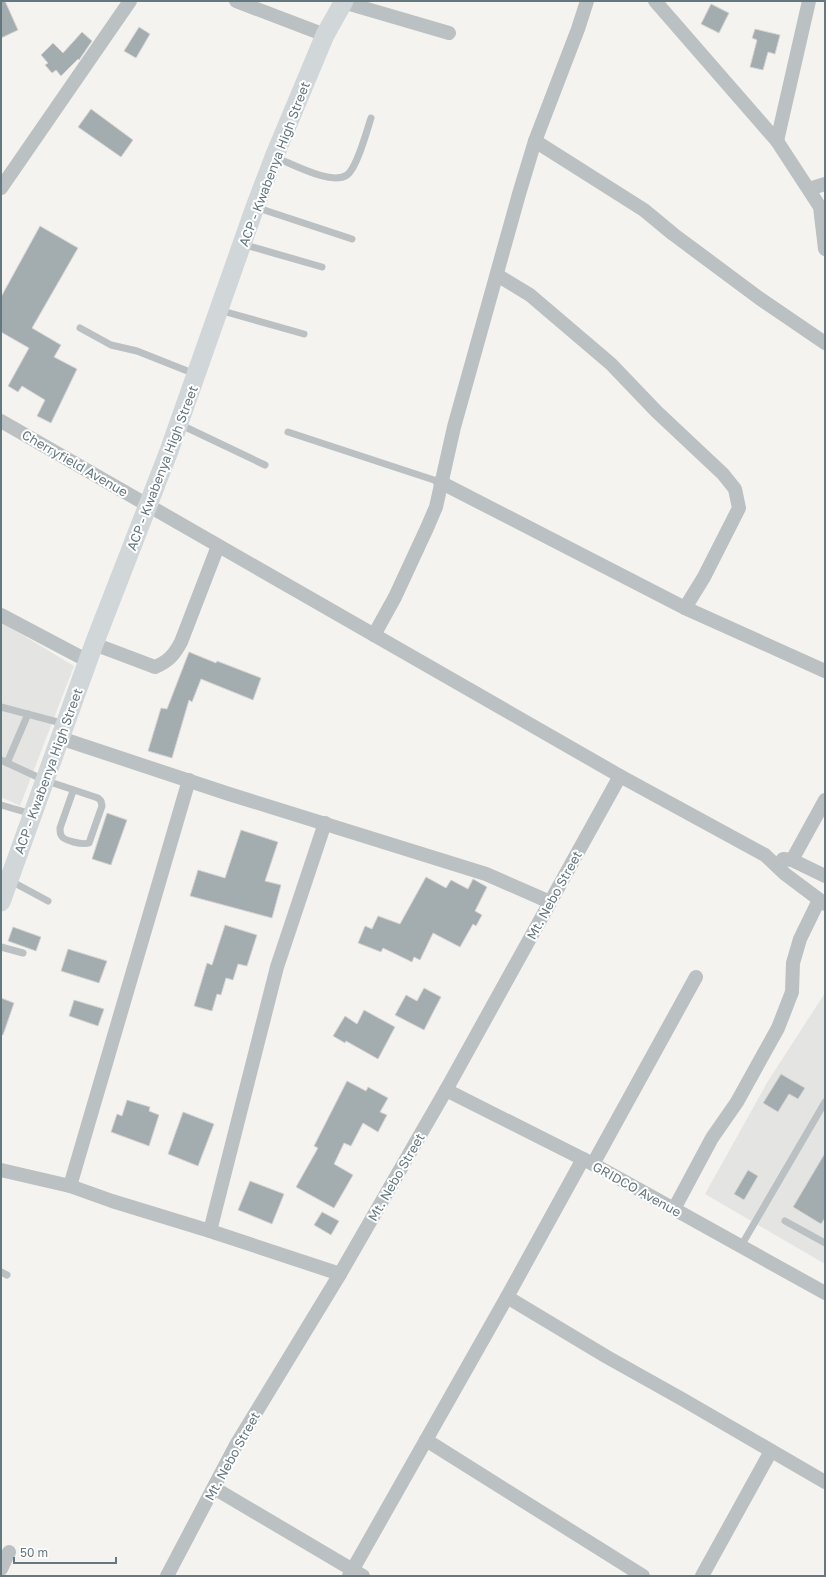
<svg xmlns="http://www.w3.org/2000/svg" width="826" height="1577" font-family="'Golos Text',sans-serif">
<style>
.built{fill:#e4e5e3}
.building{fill:#a3acaf;stroke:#d5d4d3}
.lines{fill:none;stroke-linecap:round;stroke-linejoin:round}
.service{stroke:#bbc0c2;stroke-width:7}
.minor{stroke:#bbc0c2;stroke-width:14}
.secondary{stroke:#d1d6d9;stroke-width:19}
.labels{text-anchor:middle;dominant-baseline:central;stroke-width:4;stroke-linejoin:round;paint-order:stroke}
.street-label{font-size:13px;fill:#65777f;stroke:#fff}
</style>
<rect width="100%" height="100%" fill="#f4f3f0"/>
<g class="built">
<polygon points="1,622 74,666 20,806 1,797"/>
<polygon points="825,993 825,1264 705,1194 768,1081"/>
</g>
<g class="building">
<polygon points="1,1 5,1 18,30 1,38"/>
<polygon points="711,4 729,13 719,33 701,24"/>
<polygon points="139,27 150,34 136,58 124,51"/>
<polygon points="755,29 780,35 775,54 768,52 763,70 750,67 757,40 752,38"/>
<polygon points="82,32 92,41 79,60 78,59 61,76 56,70 52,73 45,65 48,63 41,55 53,43 63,53"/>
<polygon points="91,109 133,140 121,157 78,127"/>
<polygon points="40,226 78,248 32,328 61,345 54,357 77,369 51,423 37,416 45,400 22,386 18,392 8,386 29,348 1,332 1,297"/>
<polygon points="189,652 216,663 217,661 261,678 253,700 201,679 192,702 189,700 172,758 148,751 161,708 167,709"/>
<polygon points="107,813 127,820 111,865 92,859"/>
<polygon points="241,830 278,842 265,881 281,885 272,918 190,896 198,870 225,878"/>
<polygon points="426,877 446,888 451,880 468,889 473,879 487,887 475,911 482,915 476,926 473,924 460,947 433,933 420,960 414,957 412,962 383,948 381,952 358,943 365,926 372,929 378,916 400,924"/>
<polygon points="225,925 257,935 247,966 238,964 233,980 226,978 221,995 217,994 212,1011 194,1006 207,963 212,965"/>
<polygon points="13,927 41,937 36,951 8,941"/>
<polygon points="68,949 107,961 99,983 61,971"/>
<polygon points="424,988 441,997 424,1030 395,1015 406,995 417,1001"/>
<polygon points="1,998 14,1003 3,1035 1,1035"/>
<polygon points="74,1000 104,1009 98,1026 69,1016"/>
<polygon points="364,1010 395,1027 378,1059 346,1041 345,1043 333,1036 345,1016 357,1024"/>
<polygon points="781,1074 805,1088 798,1099 789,1094 778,1112 763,1103"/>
<polygon points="347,1081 366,1091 368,1087 388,1098 380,1112 387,1115 378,1132 363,1123 351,1146 344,1143 334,1164 353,1175 334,1208 296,1187 318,1148 314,1146"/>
<polygon points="127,1100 150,1107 149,1111 159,1115 149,1146 111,1132 117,1114 122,1116"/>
<polygon points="183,1112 214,1124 198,1166 168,1154"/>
<polygon points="825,1153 825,1218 821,1224 793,1207"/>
<polygon points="748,1170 758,1176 744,1200 734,1194"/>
<polygon points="250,1181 284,1194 272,1224 238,1210"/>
<polygon points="322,1212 339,1221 331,1235 314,1225"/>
</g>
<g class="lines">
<g class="service">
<path d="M274 157C291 163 331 186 347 175 357 168 367 130 371 118"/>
<polyline points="255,207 352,239"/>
<polyline points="242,244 322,267"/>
<polyline points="219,310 304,334"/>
<polyline points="80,328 111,345 137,351 195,374"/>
<polyline points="179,424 265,465"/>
<polyline points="288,432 440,482"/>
<polyline points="1,707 65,724"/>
<path d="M1 760 44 780 98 798 101 801 102 806 89 843C83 845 63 841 61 835 60 833 60 830 60 828L73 791"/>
<polyline points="7,763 28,714"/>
<polyline points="1,805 32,814"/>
<polyline points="9,880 48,901"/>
<polyline points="1,947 23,953"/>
<polyline points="785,1221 825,1243"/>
<polyline points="741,1246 825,1102"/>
<polyline points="1,1272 7,1275"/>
</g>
<g class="minor">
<polyline points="236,1 325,35"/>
<polyline points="655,1 777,141 820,207 825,249"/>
<polyline points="343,2 449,33"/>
<polyline points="535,141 644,210 673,234 759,298 825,343"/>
<polyline points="777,141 809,1"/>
<polyline points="1,188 130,1"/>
<polyline points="809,189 825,184"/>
<polyline points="497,275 530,295 611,364 656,411 723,474 735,489 739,508 704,577 685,608"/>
<polyline points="1,421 620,776 765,855 785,874 825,904"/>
<polyline points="440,482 685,608 825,671"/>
<polyline points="1,615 88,661"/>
<polyline points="374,635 395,597 427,528 436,507 454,427 519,194 535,141 578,29 587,1"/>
<path d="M94 644 155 667C169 661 174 655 181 642L218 546"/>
<polyline points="60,738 229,794 486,874 550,902"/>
<polyline points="783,859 792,860 825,876"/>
<polyline points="792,860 825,800"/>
<polyline points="446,1090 593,1164 825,1293"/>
<polyline points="593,1164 696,977"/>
<polyline points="1,1170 70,1186 112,1201 210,1231 340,1274"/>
<polyline points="70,1186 189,780"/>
<polyline points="674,1209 712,1138 737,1102 778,1028 792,992 793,963 800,939 819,900"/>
<polyline points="210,1231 277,967 325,823"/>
<polyline points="507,1297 607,1357 682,1399 825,1482"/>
<polyline points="426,1440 643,1576"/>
<polyline points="214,1488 363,1576"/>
<polyline points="1,1569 9,1552"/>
<polyline points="167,1576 236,1445 340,1274 446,1090 620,776"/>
<polyline points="349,1576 507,1297 583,1159"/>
<polyline points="702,1576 771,1451"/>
</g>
<polyline class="secondary" points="1,902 94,644 169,451 255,207 274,157 325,35 344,1"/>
</g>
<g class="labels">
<g class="street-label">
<text transform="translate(274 164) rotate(-69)">ACP - Kwabenya High Street</text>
<text transform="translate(75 463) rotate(30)">Cherryfield Avenue</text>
<text transform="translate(162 468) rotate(-69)">ACP - Kwabenya High Street</text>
<text transform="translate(48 771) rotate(-70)">ACP - Kwabenya High Street</text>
<text transform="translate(554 895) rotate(-61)">Mt. Nebo Street</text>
<text transform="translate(396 1177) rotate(-60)">Mt. Nebo Street</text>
<text transform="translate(637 1189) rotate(29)">GRIDCO Avenue</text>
<text transform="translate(232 1456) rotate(-61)">Mt. Nebo Street</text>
</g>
</g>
<rect width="826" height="1577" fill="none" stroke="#65777f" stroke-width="4"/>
<path d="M14 1557v6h102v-6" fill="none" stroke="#65777f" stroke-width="2"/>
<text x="20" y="1557" font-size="12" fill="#65777f" stroke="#ffffff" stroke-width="3" paint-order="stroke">50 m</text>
</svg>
